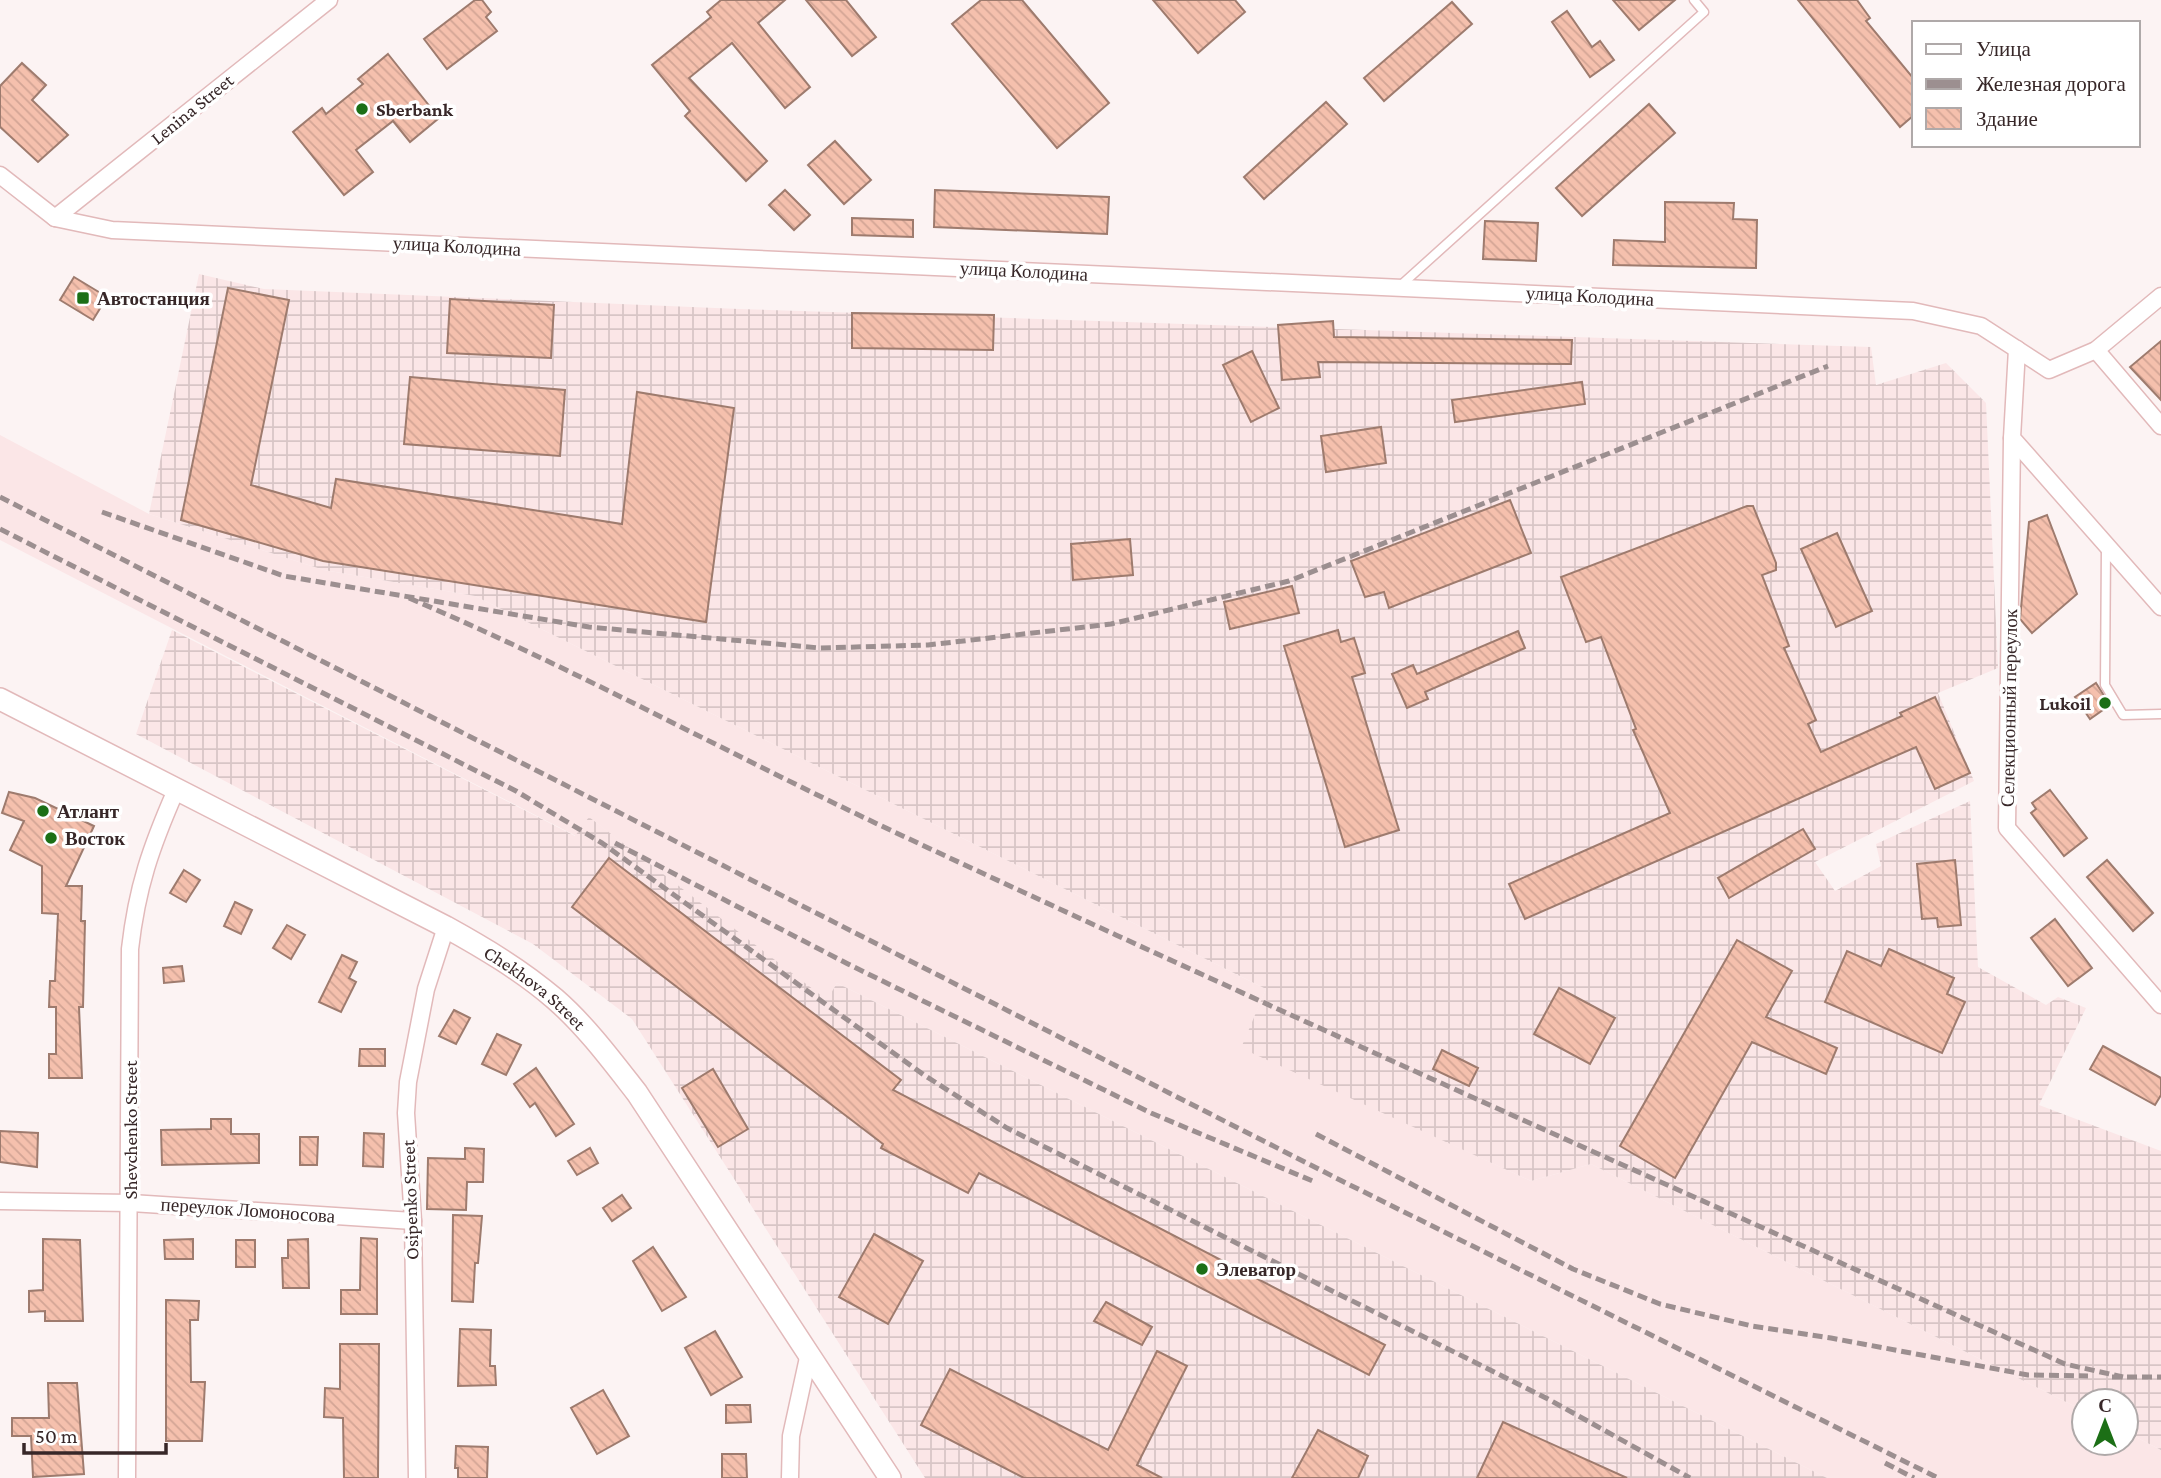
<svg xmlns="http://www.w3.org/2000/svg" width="2161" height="1478" font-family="'Crimson Pro',serif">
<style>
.built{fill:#fbe6e7}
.industrial{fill:url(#industrial-grid)}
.building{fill:url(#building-back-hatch);stroke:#9e7b6e;stroke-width:2}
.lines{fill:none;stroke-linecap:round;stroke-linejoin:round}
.service-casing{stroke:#e2b9ba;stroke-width:11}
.minor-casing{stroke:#e2b9ba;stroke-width:19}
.secondary-casing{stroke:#e2b9ba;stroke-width:24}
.service{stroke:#fff;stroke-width:8}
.minor{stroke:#fff;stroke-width:16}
.secondary{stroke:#fff;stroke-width:21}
.rail{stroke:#9c8f90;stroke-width:5;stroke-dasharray:10 5;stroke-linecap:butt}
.poi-dot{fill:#1c6f16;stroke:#fff;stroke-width:2.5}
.labels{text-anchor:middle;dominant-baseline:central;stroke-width:7;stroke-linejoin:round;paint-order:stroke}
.street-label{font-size:19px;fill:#372728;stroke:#fff}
.poi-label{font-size:19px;font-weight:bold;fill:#372728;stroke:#fff;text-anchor:start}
</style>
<defs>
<pattern id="industrial-grid" width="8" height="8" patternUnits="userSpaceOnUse" patternTransform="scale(1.75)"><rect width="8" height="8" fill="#fbe6e7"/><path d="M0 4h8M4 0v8" fill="none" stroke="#d8c5c6"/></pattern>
<pattern id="building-back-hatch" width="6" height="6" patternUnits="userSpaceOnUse" patternTransform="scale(1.75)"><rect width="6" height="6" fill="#f5c0ad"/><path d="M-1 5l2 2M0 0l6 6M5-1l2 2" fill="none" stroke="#d3a595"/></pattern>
</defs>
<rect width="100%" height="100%" fill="#fcf3f3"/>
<polygon class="built" points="0,435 149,514 324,570 475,596 1266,989 1242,1047 1531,1181 1591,1164 2084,1411 2084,1443 2126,1443 2126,1432 2161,1450 2161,1478 1827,1478 837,983 827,1001 590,818 576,836 0,540"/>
<g class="industrial">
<polygon points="199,274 264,289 739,309 1871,347 1876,385 1946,363 1986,403 1998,668 1938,693 1974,781 1815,862 1835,891 1881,866 1876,844 1970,801 1978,967 2046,1005 2058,997 2086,1008 2039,1105 2161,1151 2161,1450 2126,1432 2126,1401 2084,1401 2084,1411 1591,1164 1531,1181 1241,1048 1266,989 475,596 324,570 149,514"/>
<polygon points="172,630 575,836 589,817 827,1000 837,983 1827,1478 925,1478 632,1019 533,944 136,734"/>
</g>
<g class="building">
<polygon points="475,0 482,0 491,12 486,17 497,31 447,69 424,39"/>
<polygon points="721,0 785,0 758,23 810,87 785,108 732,43 689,78 767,161 746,181 685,116 690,111 652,65 711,17 707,12"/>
<polygon points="806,0 846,0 876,37 852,56"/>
<polygon points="981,0 1022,0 1109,103 1057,148 952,24"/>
<polygon points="1153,0 1235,0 1245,12 1198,53"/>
<polygon points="1613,0 1675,0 1639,30"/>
<polygon points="1798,0 1857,0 1870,18 1866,21 1914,79 1914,115 1900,127"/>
<polygon points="1452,2 1472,24 1384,101 1364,78"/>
<polygon points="1567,11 1592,47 1600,41 1614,60 1590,77 1552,22"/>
<polygon points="388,54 439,118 410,142 393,121 356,150 373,172 344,195 293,132 322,108 326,114 363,84 358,79"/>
<polygon points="22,63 46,85 32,100 68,135 38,162 0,127 0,86"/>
<polygon points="1326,102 1347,124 1264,199 1244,177"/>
<polygon points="1649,104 1675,133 1582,216 1556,188"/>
<polygon points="835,141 871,180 844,204 808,165"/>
<polygon points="785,190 810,215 794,230 769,205"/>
<polygon points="935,190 1109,197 1107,234 934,227"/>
<polygon points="1665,202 1734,203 1733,219 1757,220 1756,268 1613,265 1614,240 1665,242"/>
<polygon points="852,218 913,220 913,237 852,235"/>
<polygon points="1485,221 1538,223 1536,261 1483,259"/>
<polygon points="74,277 107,297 93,320 60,300"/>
<polygon points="228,288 289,300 251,485 331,508 336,479 622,524 637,392 734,408 706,622 323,561 181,520"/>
<polygon points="450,299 554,305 551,358 447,353"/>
<polygon points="852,313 994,315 993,350 852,348"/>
<polygon points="1333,321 1334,337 1572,340 1571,364 1318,362 1320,377 1282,380 1278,325"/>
<polygon points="2161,341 2161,400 2130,367"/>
<polygon points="1252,351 1279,408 1251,422 1223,365"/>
<polygon points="410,377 565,390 560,456 404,444"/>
<polygon points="1582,382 1585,404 1455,422 1452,400"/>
<polygon points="1381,427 1386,463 1326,472 1321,436"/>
<polygon points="1510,500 1531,553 1389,608 1384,592 1365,597 1351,561"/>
<polygon points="1747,506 1753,506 1776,563 1776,570 1762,575 1789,646 1784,648 1816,720 1808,724 1821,752 1902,716 1900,713 1935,697 1970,773 1935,789 1916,747 1525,919 1509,884 1670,813 1633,730 1636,729 1601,637 1586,642 1561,577"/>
<polygon points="2047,515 2077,594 2032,633 2020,619 2029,522"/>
<polygon points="1837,533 1872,611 1836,627 1801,549"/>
<polygon points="1130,539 1133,575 1073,580 1071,544"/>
<polygon points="1292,586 1299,613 1230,629 1224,602"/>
<polygon points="1338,630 1341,642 1354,638 1365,673 1352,677 1399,830 1345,847 1284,646"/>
<polygon points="1518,631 1525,648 1425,692 1428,699 1407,708 1392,674 1413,665 1417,674"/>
<polygon points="2096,683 2110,705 2090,719 2075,697"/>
<polygon points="2050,790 2087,838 2064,856 2031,813 2036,809 2032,803"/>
<polygon points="9,792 35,798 94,826 66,886 82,886 81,921 85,921 83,1007 79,1007 82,1078 49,1078 49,1054 56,1054 56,1007 49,1007 50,981 55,981 58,914 42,913 42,866 10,850 24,821 2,813"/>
<polygon points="1803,829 1815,849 1729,898 1718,878"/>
<polygon points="609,858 901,1080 893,1090 1385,1345 1369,1375 979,1173 968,1193 881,1148 883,1144 572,907"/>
<polygon points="1955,860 1961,925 1938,927 1937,918 1922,919 1917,864"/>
<polygon points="2107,860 2153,913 2133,931 2087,877"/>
<polygon points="184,870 200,880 186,902 170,893"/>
<polygon points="235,902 252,910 241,934 224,926"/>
<polygon points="2055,919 2092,968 2068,986 2031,938"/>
<polygon points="287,925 305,935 291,959 273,948"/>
<polygon points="1737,940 1792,971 1766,1017 1837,1048 1826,1074 1752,1042 1675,1178 1620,1146"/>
<polygon points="1889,949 1954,978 1947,994 1965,1002 1942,1053 1825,1002 1847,951 1881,966"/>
<polygon points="342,955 357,962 349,978 356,982 341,1012 319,1002"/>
<polygon points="182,966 184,981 164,983 163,968"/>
<polygon points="1559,988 1615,1018 1590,1064 1534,1034"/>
<polygon points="454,1010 470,1018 456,1044 439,1036"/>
<polygon points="497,1034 521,1045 506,1075 482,1064"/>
<polygon points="2103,1046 2161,1078 2161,1095 2155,1105 2090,1069"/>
<polygon points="360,1049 385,1049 385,1066 359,1066"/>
<polygon points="1442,1050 1478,1068 1469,1086 1433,1069"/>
<polygon points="536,1068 574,1124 556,1136 535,1103 530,1107 514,1084"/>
<polygon points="713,1069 748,1129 718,1147 682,1088"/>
<polygon points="211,1119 231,1119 231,1134 259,1134 259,1163 162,1165 161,1130 211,1129"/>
<polygon points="0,1131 38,1133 37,1167 0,1162"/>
<polygon points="364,1133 384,1134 383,1167 363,1166"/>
<polygon points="300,1137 318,1137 317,1165 300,1165"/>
<polygon points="465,1148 484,1149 483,1182 467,1182 466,1210 427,1209 428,1158 465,1159"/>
<polygon points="590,1148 598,1163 577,1175 568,1161"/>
<polygon points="622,1195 631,1208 612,1221 603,1208"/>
<polygon points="453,1215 482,1216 478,1263 475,1263 473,1302 452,1301"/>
<polygon points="874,1234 923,1261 888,1324 839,1297"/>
<polygon points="361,1238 377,1239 377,1314 341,1314 341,1290 360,1290"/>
<polygon points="43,1239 80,1240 83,1321 45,1321 45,1311 29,1312 29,1291 43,1290"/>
<polygon points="193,1239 193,1259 165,1259 164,1240"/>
<polygon points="308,1239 309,1288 283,1288 282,1258 288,1258 288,1240"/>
<rect x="236" y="1240" width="19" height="27"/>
<polygon points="653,1247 686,1297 662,1311 633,1261"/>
<polygon points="166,1300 199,1301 198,1320 190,1320 191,1382 205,1382 202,1441 166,1441"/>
<polygon points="1106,1302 1152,1327 1142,1345 1094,1321"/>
<polygon points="460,1329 491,1330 490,1366 495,1366 496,1385 458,1386"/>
<polygon points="715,1331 742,1377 711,1395 685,1348"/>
<polygon points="340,1344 379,1344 378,1478 344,1478 343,1418 324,1417 325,1388 340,1389"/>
<polygon points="1157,1351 1187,1366 1137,1465 1162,1478 1024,1478 921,1425 950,1369 1108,1450"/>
<polygon points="48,1383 77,1383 84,1474 33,1477 31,1436 12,1436 12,1418 49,1418"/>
<polygon points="603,1390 629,1436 597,1454 571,1408"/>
<polygon points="726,1405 750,1405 751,1422 726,1423"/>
<polygon points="1503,1422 1627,1478 1477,1478"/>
<polygon points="1318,1430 1368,1456 1358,1478 1292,1478"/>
<polygon points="456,1446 488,1447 487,1478 458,1478 458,1468 455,1468"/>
<polygon points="722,1454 746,1454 747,1478 722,1478"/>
</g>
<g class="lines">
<g class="service-casing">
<g id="service">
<polyline points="1400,286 1704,12 1694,0"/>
<polyline points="2106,546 2105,685 2123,715 2161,714"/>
</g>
</g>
<g class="minor-casing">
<g id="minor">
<polyline points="0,175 55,218 112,230 1913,311 1981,326 2049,370 2096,350 2161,296"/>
<polyline points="55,218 329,0"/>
<polyline points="2017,349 2012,438 2161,607"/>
<polyline points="2096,350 2161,426"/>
<polyline points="2012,438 2007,828 2161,1005"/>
<polyline points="0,1201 131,1203 413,1221"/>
<path d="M127 1478 130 949C137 887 151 847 176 790"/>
<polyline points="417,1478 413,1221 406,1113 408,1082 426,989 446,927"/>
<polyline points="790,1478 791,1436 809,1353"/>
</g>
</g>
<g class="secondary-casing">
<g id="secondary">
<path id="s1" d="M0 699 446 927C484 948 521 970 555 999 586 1026 612 1061 637 1093L890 1478"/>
</g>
</g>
<use href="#service" class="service"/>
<use href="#minor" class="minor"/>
<use href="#secondary" class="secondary"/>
<g class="rail">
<polyline points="0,497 1342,1181 1938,1478"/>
<polyline points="102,512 284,576 589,627 820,648 928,645 1111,624 1289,581 1828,366"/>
<polyline points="0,529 516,791 602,843 924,1075 1007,1128 1548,1399 1690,1478"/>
<path d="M409 598C578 670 738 759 905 837 1289 1017 1678 1189 2065 1364L2123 1377"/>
<polyline points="615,843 848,964 1151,1113 1315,1182"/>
<polyline points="1316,1134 1573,1269 1660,1304 1752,1326 1831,1338 2028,1375 2088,1376"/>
<polyline points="2112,1377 2161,1377"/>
<polyline points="1885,1463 1914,1478"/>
</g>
</g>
<g class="poi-dot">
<circle cx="362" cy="109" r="7"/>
<rect x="76" y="291" width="14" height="14" rx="3.5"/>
<circle cx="2105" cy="703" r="7"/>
<circle cx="43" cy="811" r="7"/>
<circle cx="51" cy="838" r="7"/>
<circle cx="1202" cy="1269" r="7"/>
</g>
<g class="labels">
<g class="street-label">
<text transform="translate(192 109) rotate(-39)">Lenina Street</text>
<text transform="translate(457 246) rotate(3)">улица Колодина</text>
<text transform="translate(1024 271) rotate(3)">улица Колодина</text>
<text transform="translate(1590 296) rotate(3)">улица Колодина</text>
<text transform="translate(2009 708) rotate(-89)">Селекционный переулок</text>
<text stroke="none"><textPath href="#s1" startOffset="609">Chekhova Street</textPath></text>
<text transform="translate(130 1130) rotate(-90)">Shevchenko Street</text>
<text transform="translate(410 1200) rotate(-92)">Osipenko Street</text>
<text transform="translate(248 1210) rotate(4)">переулок Ломоносова</text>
</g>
<g class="poi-label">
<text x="376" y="109">Sberbank</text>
<text x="97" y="298">Автостанция</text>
<text x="2091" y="703" text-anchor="end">Lukoil</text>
<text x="57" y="811">Атлант</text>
<text x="65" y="838">Восток</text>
<text x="1216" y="1269">Элеватор</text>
</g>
</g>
<rect x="1912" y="21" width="228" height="126" fill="#ffffff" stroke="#afa9a9" stroke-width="2"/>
<rect x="1926" y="44" width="35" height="10" fill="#ffffff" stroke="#afa9a9" stroke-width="2"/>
<text x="1976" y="56" font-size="21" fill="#372728">Улица</text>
<rect x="1926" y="79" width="35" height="10" fill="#9c8f90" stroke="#afa9a9" stroke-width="2"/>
<text x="1976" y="91" font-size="21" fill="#372728">Железная дорога</text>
<rect x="1926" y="108" width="35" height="21" fill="url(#building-back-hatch)" stroke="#afa9a9" stroke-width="2"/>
<text x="1976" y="126" font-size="21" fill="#372728">Здание</text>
<g transform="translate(2105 1422)"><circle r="33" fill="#ffffff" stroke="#afa9a9" stroke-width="2"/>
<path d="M0-5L12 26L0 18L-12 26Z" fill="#1c6f16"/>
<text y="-10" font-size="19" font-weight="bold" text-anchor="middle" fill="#372728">С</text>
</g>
<path d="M24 1443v10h142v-10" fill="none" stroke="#372728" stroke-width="3.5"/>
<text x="35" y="1443" font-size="21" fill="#372728" stroke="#ffffff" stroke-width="5" paint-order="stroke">50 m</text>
</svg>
